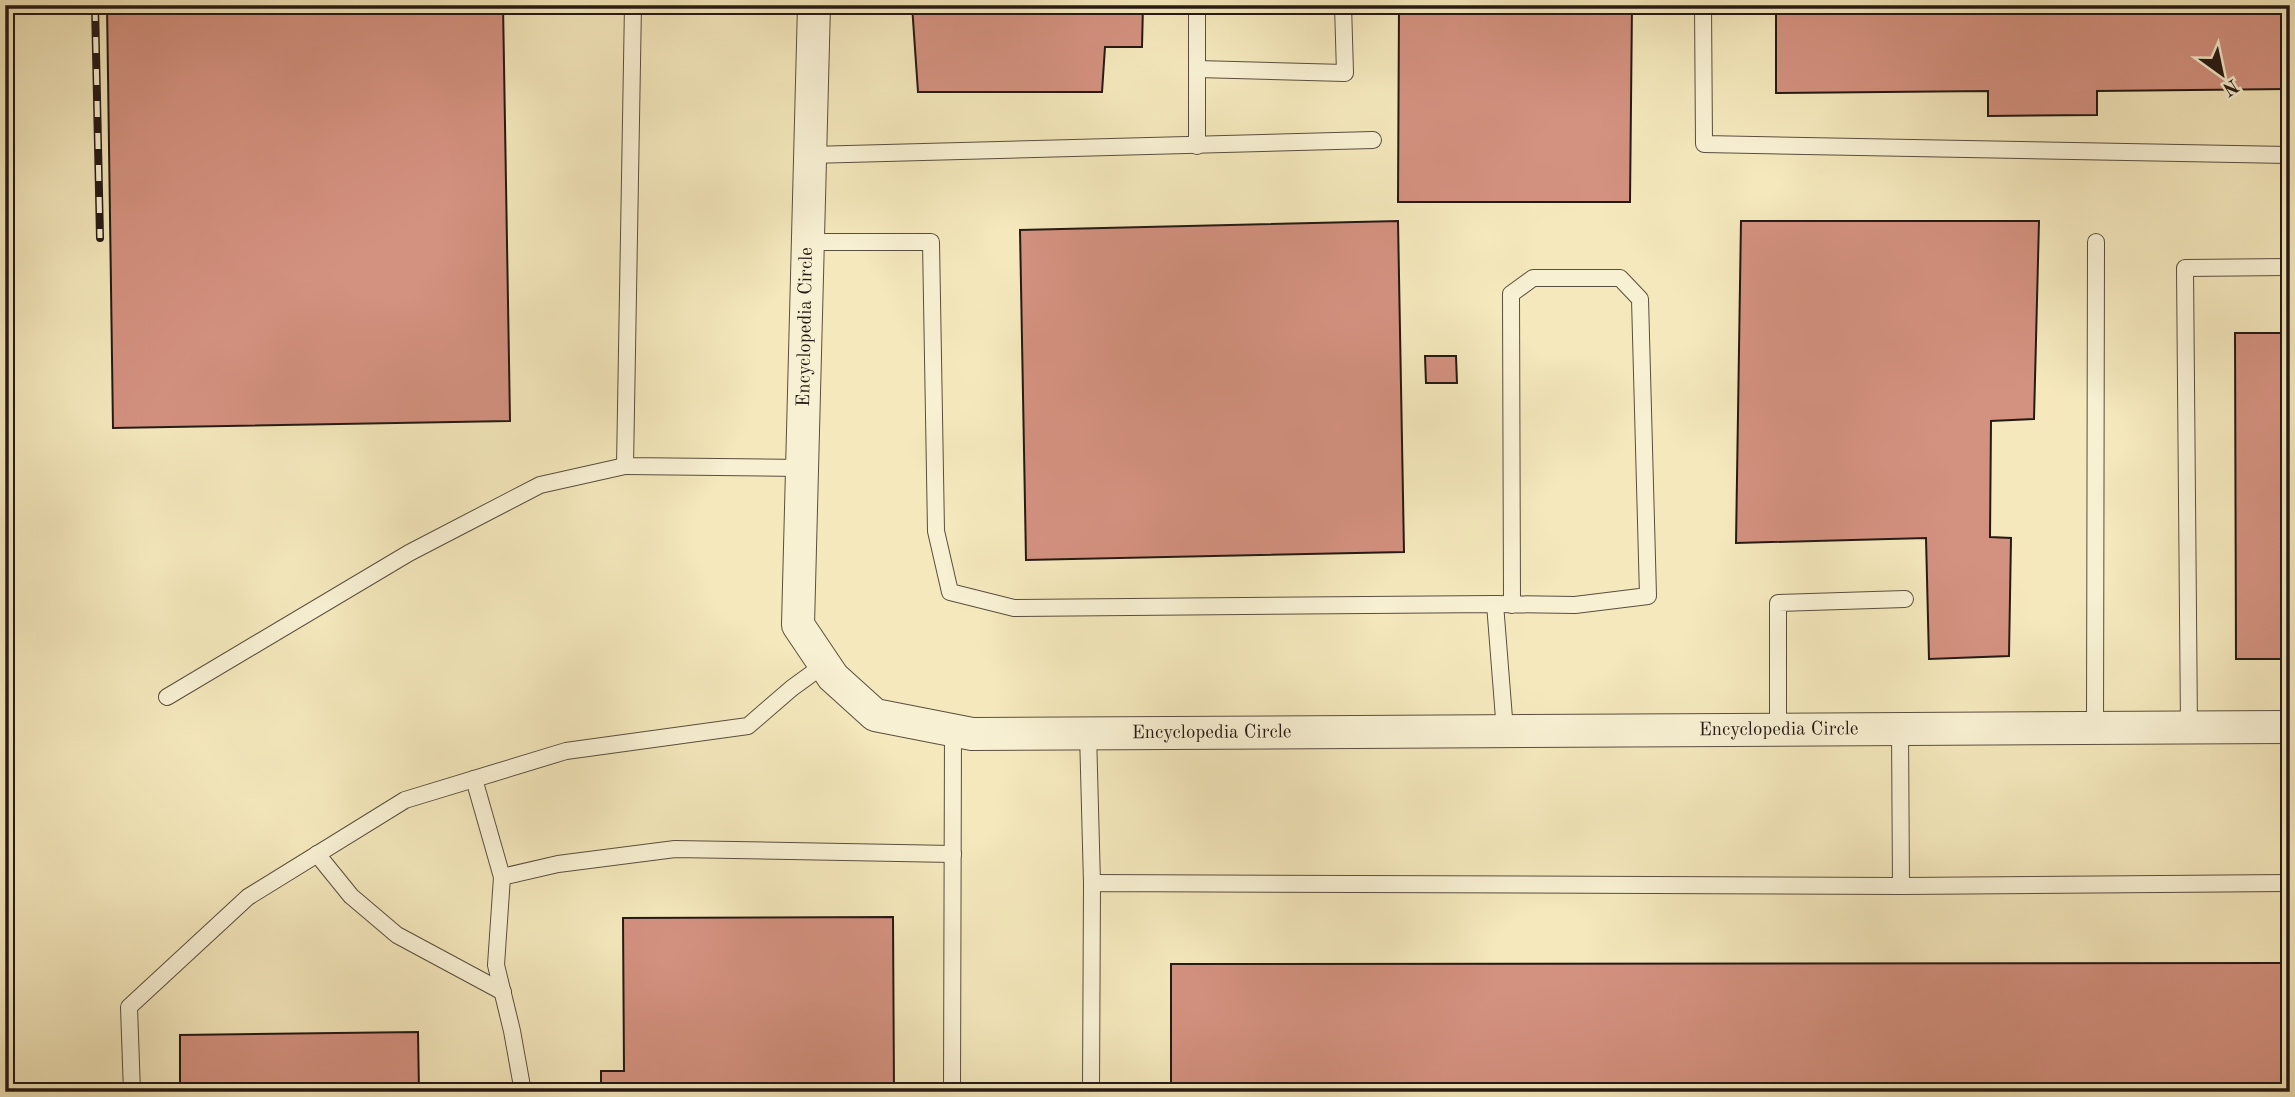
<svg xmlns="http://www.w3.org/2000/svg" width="2295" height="1097" font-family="'Old Standard TT',serif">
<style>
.building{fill:#d3917f;stroke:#261a14;stroke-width:2}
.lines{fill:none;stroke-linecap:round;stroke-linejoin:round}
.lane-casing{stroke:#5a4e3e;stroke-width:18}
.street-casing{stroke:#5a4e3e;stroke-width:34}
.lane{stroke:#f8f0d3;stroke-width:16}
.street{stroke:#f8f0d3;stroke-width:32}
.rail-casing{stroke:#261a14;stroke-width:8}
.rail{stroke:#f8f0d3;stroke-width:5;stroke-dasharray:16;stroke-linecap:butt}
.labels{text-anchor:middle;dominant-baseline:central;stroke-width:6;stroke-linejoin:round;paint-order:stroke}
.street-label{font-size:19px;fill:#261a14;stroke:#f8f0d3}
</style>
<rect width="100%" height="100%" fill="#f4e8bc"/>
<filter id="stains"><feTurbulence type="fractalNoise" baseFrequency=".00286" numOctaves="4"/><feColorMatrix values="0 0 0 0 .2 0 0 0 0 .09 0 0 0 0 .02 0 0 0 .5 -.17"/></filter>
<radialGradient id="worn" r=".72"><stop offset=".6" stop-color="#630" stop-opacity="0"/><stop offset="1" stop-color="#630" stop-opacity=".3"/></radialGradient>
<g class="building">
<polygon points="107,5 503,5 510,421 113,428"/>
<polygon points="912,5 1143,5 1142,47 1105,47 1102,92 918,92"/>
<polygon points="1399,5 1632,5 1630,202 1398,202"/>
<polygon points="1776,5 2290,5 2290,89 2097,91 2097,115 1988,116 1988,91 1776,93"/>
<polygon points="1398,221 1404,552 1026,560 1020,230"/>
<polygon points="1741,221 2039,221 2034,419 1991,421 1990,537 2011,538 2009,656 1929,659 1926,538 1736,543"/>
<polygon points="2235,333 2290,333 2290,659 2236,659"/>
<polygon points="1425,356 1456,356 1457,383 1426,383"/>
<polygon points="893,917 894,1092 601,1092 601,1071 624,1071 623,918"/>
<polygon points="2290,963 2290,1092 1171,1092 1171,964"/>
<polygon points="418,1032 419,1092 180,1092 180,1035"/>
</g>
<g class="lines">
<g class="lane-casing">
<g id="lane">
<polyline points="633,5 625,466 802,468"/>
<polyline points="1197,5 1197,146"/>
<polyline points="1703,5 1704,144 2290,155"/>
<polyline points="1197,69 1345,73 1343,5"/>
<polyline points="810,155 1373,140"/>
<polyline points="808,242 931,242 936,531 950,592 1014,608 1495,604 1505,731"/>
<polyline points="1495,604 1575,605 1648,596 1640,299 1620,278 1533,278 1511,294 1512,605"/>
<polyline points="167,697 409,553 540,485 625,466"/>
<polyline points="2095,728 2096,242"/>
<polyline points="2189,728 2185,268 2290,267"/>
<polyline points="1778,730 1778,603 1905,599"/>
<polyline points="1088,733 1092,883"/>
<polyline points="474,779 502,877"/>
<polyline points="317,854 351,896 397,935 503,992"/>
<polyline points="1901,886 2290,883"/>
<polyline points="132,1092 129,1007 248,897 405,800 566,751 748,726 792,688 825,664"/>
<polyline points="523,1092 512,1031 496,965 502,877 558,864 675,849 953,854"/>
<polyline points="952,1092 953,730"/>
<polyline points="1091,1092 1092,883 1901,886 1900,729"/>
</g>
</g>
<g class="street-casing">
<g id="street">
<path id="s1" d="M814 5 798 625 833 677 875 715 972 734 2290 727"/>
</g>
</g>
<use href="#lane" class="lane"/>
<use href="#street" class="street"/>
<g class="rail-casing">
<g id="rail">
<polyline points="95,5 100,238"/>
<polyline points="5,1044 6,1092"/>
</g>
</g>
<use href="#rail" class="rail"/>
</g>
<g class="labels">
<g class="street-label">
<text transform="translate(806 327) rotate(-89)">Encyclopedia Circle</text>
<text stroke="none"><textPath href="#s1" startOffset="1645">Encyclopedia Circle</textPath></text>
<text stroke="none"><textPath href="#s1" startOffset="1078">Encyclopedia Circle</textPath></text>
</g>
</g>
<rect width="2295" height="1097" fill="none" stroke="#f4e8bc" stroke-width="28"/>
<rect x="7" y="7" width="2281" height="1083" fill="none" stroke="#261a14" stroke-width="3.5"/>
<rect x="14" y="14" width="2267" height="1069" fill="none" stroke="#261a14" stroke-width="2"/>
<g transform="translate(2222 74) rotate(147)" stroke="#f8f0d3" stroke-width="5" paint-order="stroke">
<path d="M0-5L12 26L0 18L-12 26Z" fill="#261a14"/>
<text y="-10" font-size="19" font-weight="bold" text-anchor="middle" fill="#261a14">N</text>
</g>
<rect width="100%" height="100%" filter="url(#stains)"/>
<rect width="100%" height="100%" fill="url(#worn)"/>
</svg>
